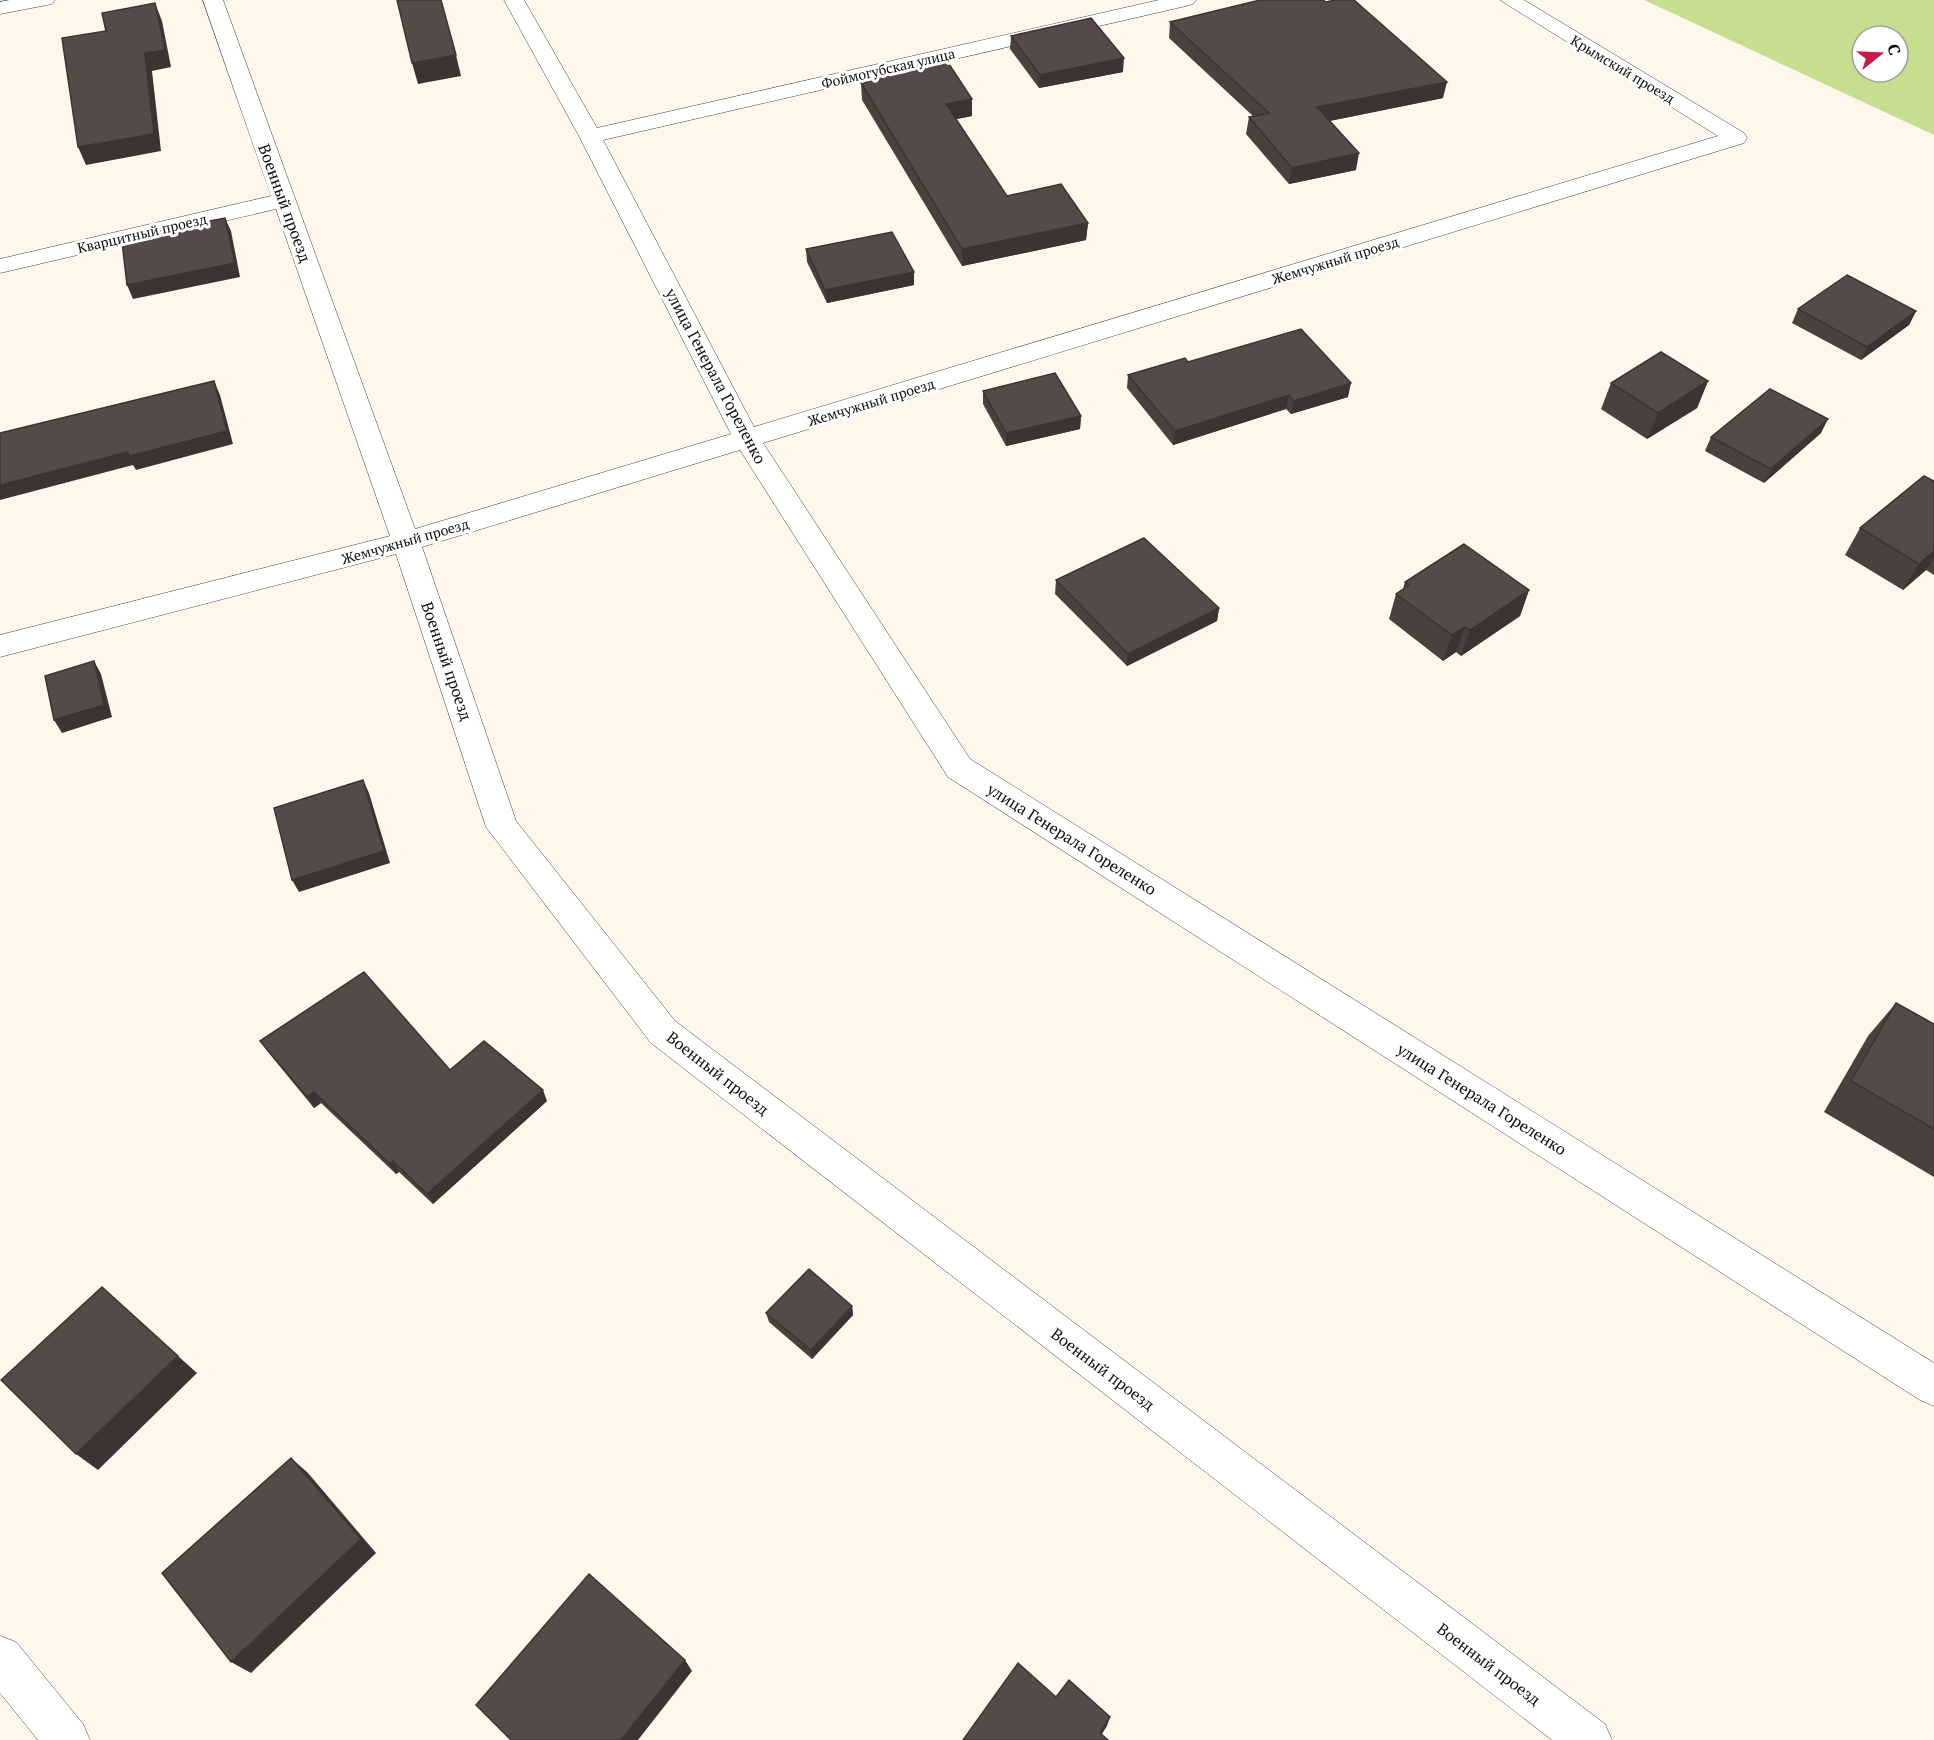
<svg xmlns="http://www.w3.org/2000/svg" width="1934" height="1740" font-family="'PT Serif',serif">
<style>
.forest{fill:#c6df8f;fill-rule:evenodd}
.lines{fill:none;stroke-linecap:round;stroke-linejoin:round}
.street-casing{stroke:#3f3f3f;stroke-width:1}
.street{fill:#fff;fill-rule:evenodd}
.wall{fill:#4a403e}
.shaded-wall{fill:#3c3432}
.building{fill:#564a48;stroke:#3c3432;stroke-width:1.5}
.labels{text-anchor:middle;dominant-baseline:central;stroke-width:6;stroke-linejoin:round;paint-order:stroke}
.far-street-label{font-size:14px;fill:#0c0c0c;stroke:#fff}
.street-label{font-size:16px;fill:#0c0c0c;stroke:#fff}
</style>
<rect width="100%" height="100%" fill="#fff7ec"/>
<path class="forest" d="M1644 0H1934V135ZM1862 36H1898V72H1862Z"/>
<g class="lines">
<g class="street-casing">
<g id="street">
<polygon points="10,0 55,0 52,4 0,14 0,2"/>
<polygon points="203,0 223,0 415,529 731,434 579,136 504,0 524,0 597,128 1159,0 1196,0 1193,4 1186,6 603,140 754,427 1718,136 1500,0 1524,0 1744,133 1747,138 1744,143 763,443 970,759 1934,1363 1934,1406 1920,1400 948,777 740,450 422,547 516,821 675,1021 1605,1724 1612,1740 1552,1740 651,1043 486,827 396,554 0,657 0,635 390,536 276,209 0,273 0,259 271,196"/>
<polygon points="0,1636 16,1642 83,1724 90,1740 38,1740 0,1693"/>
</g>
</g>
<use href="#street" class="street"/>
</g>
<g class="wall">
<polygon points="1170,22 1443,98 1330,121 1356,170 1289,184 1246,134 1249,117 1253,116 1169,38"/>
<polygon points="1011,36 1123,72 1039,88 1010,49"/>
<polygon points="867,76 972,99 972,116 956,119 1007,196 1088,223 1086,240 962,266 862,100 861,83 867,82"/>
<polygon points="806,249 914,272 914,285 827,303 807,262"/>
<polygon points="1798,309 1916,311 1909,325 1861,360 1792,323"/>
<polygon points="1188,362 1348,397 1291,414 1286,409 1173,445 1127,388 1128,375"/>
<polygon points="1708,381 1697,408 1647,439 1601,409 1611,383"/>
<polygon points="983,391 1081,416 1080,429 1006,446 983,404"/>
<polygon points="1821,433 1764,483 1705,451 1711,437"/>
<polygon points="1934,481 1934,575 1926,570 1903,590 1845,555 1860,528"/>
<polygon points="1056,580 1219,608 1217,621 1127,666 1055,594"/>
<polygon points="1405,582 1529,590 1520,616 1461,656 1456,652 1443,661 1389,619 1396,594 1403,589"/>
<polygon points="1896,1003 1934,1024 1934,1177 1824,1112 1868,1036"/>
<polygon points="260,1041 450,1070 547,1101 433,1204 399,1172 396,1174 321,1103 314,1108 268,1052"/>
<polygon points="852,1306 853,1315 812,1359 769,1322 766,1313"/>
</g>
<g class="shaded-wall">
<polygon points="155,3 162,21 171,67 152,71 161,151 86,165 78,147 145,53"/>
<polygon points="456,55 461,76 418,84 412,63"/>
<polygon points="1124,58 1123,72 1039,88 1040,75"/>
<polygon points="1447,82 1443,98 1314,124 1317,107"/>
<polygon points="972,99 972,116 947,121 946,104"/>
<polygon points="1359,153 1356,170 1289,184 1292,168"/>
<polygon points="225,218 231,231 240,277 133,299 127,285"/>
<polygon points="1088,223 1086,240 962,266 962,249"/>
<polygon points="914,272 914,285 827,303 825,290"/>
<polygon points="1916,311 1909,325 1861,360 1867,347"/>
<polygon points="214,381 220,395 233,444 136,470 133,465 0,500 0,485 128,452"/>
<polygon points="1708,381 1697,408 1647,439 1658,413"/>
<polygon points="1351,383 1348,397 1291,414 1294,401"/>
<polygon points="1289,395 1286,409 1173,445 1175,431"/>
<polygon points="1081,416 1080,429 1006,446 1006,433"/>
<polygon points="1828,419 1821,433 1764,483 1771,469"/>
<polygon points="1934,551 1934,558 1926,570 1903,590 1919,564"/>
<polygon points="1529,590 1520,616 1461,656 1470,630"/>
<polygon points="1219,608 1217,621 1127,666 1128,654"/>
<polygon points="1465,627 1456,652 1443,661 1452,635"/>
<polygon points="94,661 101,674 112,717 62,733 54,720"/>
<polygon points="363,780 369,793 390,863 299,892 292,880"/>
<polygon points="543,1090 547,1101 433,1204 427,1194"/>
<polygon points="314,1092 321,1103 314,1108 307,1097"/>
<polygon points="393,1161 399,1172 396,1174 390,1164"/>
<polygon points="852,1306 853,1315 812,1359 811,1350"/>
<polygon points="178,1356 197,1373 98,1470 76,1454"/>
<polygon points="291,1458 308,1473 376,1553 251,1673 231,1662"/>
<polygon points="685,1660 692,1671 638,1740 621,1740"/>
<polygon points="1110,1717 1107,1726 1098,1740 1100,1733"/>
</g>
<g class="building">
<polygon points="397,0 441,0 456,55 412,63"/>
<polygon points="1260,0 1323,0 1326,2 1335,0 1354,0 1447,82 1317,107 1359,153 1292,168 1249,117 1269,113 1170,22"/>
<polygon points="155,3 165,50 145,53 154,134 78,147 62,38 106,31 102,13"/>
<polygon points="1091,18 1124,58 1040,75 1011,36"/>
<polygon points="947,61 972,99 946,104 1007,196 1061,184 1088,223 962,249 861,83 870,81 867,76"/>
<polygon points="225,218 235,263 127,285 122,242 135,239 134,235"/>
<polygon points="892,232 914,272 825,290 806,249"/>
<polygon points="1847,275 1916,311 1867,347 1798,309"/>
<polygon points="1301,329 1351,383 1294,401 1289,395 1175,431 1128,375 1185,358 1188,362"/>
<polygon points="1661,352 1708,381 1658,413 1611,383"/>
<polygon points="1055,373 1081,416 1006,433 983,391"/>
<polygon points="214,381 227,431 129,456 128,452 0,485 0,433"/>
<polygon points="1770,389 1828,419 1771,469 1711,437"/>
<polygon points="1924,476 1934,481 1934,551 1919,564 1860,528"/>
<polygon points="1144,538 1219,608 1128,654 1056,580"/>
<polygon points="1464,544 1529,590 1470,630 1465,627 1452,635 1396,594 1409,585 1405,582"/>
<polygon points="94,661 104,705 54,720 45,676"/>
<polygon points="363,780 384,851 292,880 274,808"/>
<polygon points="364,972 450,1070 484,1041 543,1090 427,1194 393,1161 390,1164 314,1092 307,1097 260,1041"/>
<polygon points="1896,1003 1934,1024 1934,1129 1851,1081"/>
<polygon points="809,1269 852,1306 811,1350 766,1313"/>
<polygon points="102,1287 178,1356 76,1454 1,1380"/>
<polygon points="291,1458 361,1539 231,1662 162,1573"/>
<polygon points="589,1574 685,1660 621,1740 511,1740 476,1705"/>
<polygon points="1018,1663 1056,1697 1069,1680 1110,1717 1100,1733 1108,1740 963,1740"/>
</g>
<g class="labels">
<g class="far-street-label">
<text transform="translate(888 68) rotate(-13)">Фоймогубская улица</text>
<text transform="translate(1623 69) rotate(31)">Крымский проезд</text>
<text transform="translate(142 233) rotate(-13)">Кварцитный проезд</text>
<text transform="translate(1335 260) rotate(-17)">Жемчужный проезд</text>
<text transform="translate(871 402) rotate(-17)">Жемчужный проезд</text>
<text transform="translate(405 541) rotate(-16)">Жемчужный проезд</text>
</g>
<g class="street-label">
<text transform="translate(285 203) rotate(70)">Военный проезд</text>
<text transform="translate(716 376) rotate(62)">улица Генерала Гореленко</text>
<text transform="translate(447 661) rotate(71)">Военный проезд</text>
<text transform="translate(1072 839) rotate(32)">улица Генерала Гореленко</text>
<text transform="translate(718 1073) rotate(38)">Военный проезд</text>
<text transform="translate(1482 1099) rotate(32)">улица Генерала Гореленко</text>
<text transform="translate(1103 1369) rotate(37)">Военный проезд</text>
<text transform="translate(1489 1664) rotate(37)">Военный проезд</text>
</g>
</g>
<g transform="translate(1880 54) rotate(72)"><circle r="28" fill="#ffffff" stroke="#9e9e9e" stroke-width="1.5"/>
<path d="M0-4.5L10 22L0 15L-10 22Z" fill="#c91849"/>
<text y="-9" font-size="16" font-weight="bold" text-anchor="middle" fill="#0c0c0c">С</text>
</g>
</svg>
